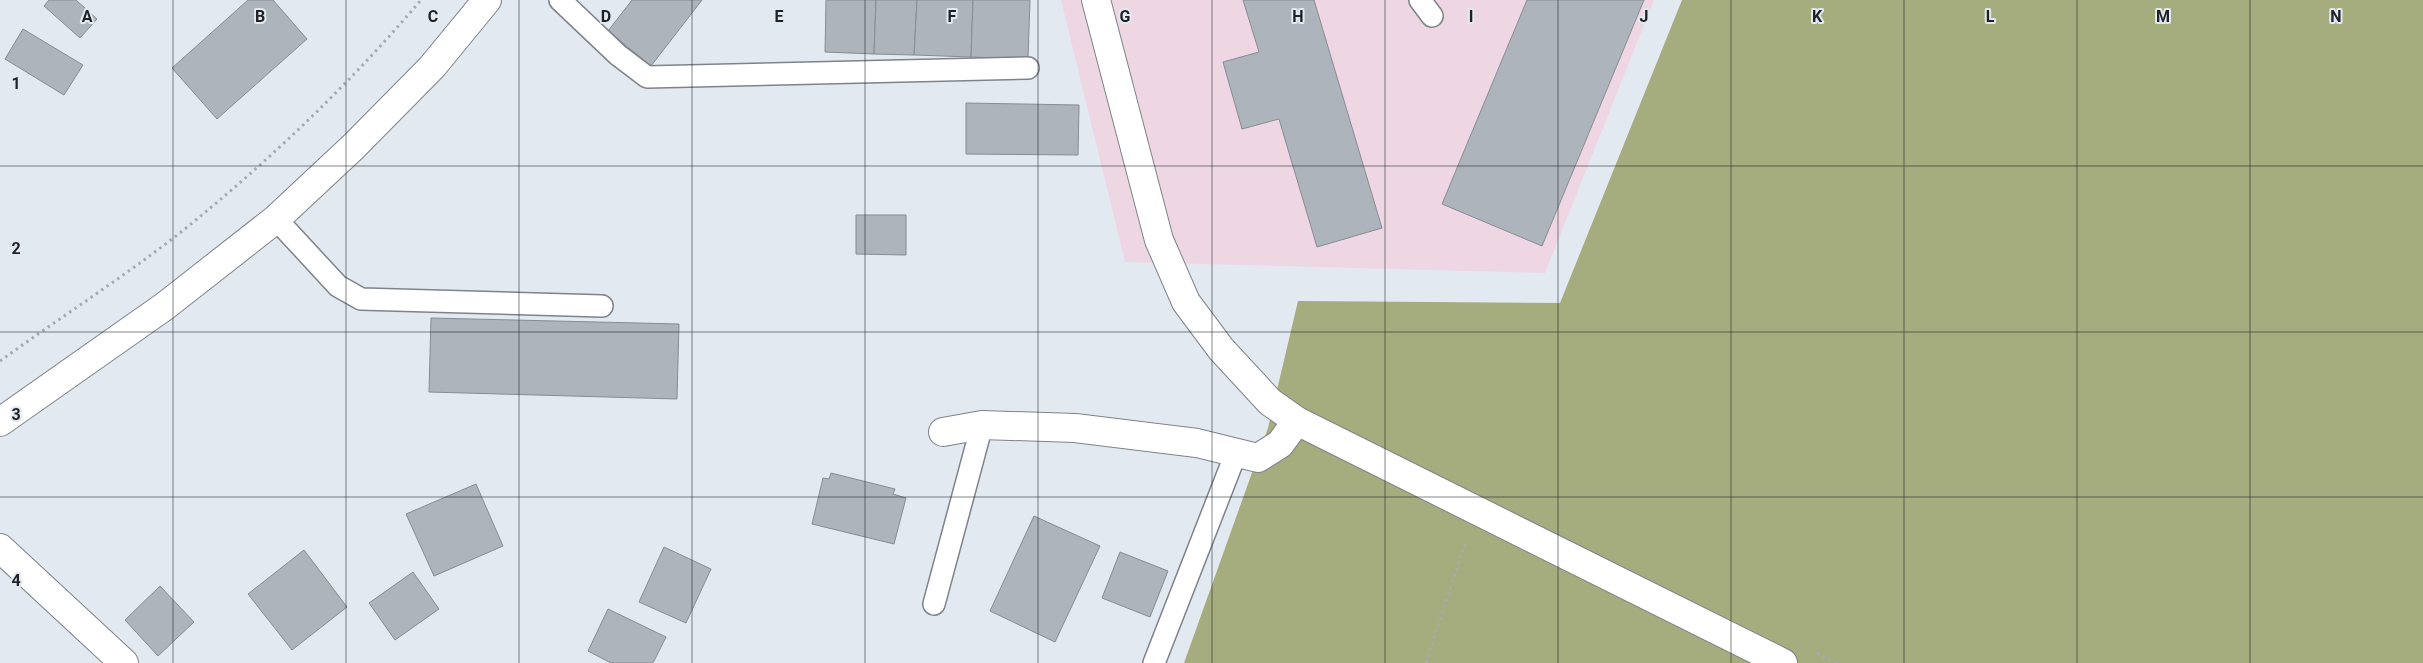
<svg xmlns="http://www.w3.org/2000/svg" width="2423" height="663" font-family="Roboto,sans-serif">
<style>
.industrial{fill:#eed7e3}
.forest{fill:#a5ac7d}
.building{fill:#aeb4bc;stroke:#878c93}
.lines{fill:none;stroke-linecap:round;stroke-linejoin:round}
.lane-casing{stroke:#7e838a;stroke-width:24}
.street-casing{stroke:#7e838a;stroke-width:30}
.secondary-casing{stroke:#7e838a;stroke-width:30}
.path{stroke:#a6abb1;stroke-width:3;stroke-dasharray:2.5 4;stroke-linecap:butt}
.lane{stroke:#fff;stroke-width:21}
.street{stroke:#fff;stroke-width:28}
.secondary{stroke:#fff;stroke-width:28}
.grid{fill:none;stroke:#1f2124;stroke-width:1;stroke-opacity:0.55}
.grid-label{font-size:16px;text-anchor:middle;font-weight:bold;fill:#1f2124;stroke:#e3e9f1;stroke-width:4;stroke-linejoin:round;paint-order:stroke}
</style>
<rect width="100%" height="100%" fill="#e3e9f1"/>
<polygon class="industrial" points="1061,0 1654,0 1545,273 1125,262"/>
<polygon class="forest" points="1682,0 2423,0 2423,663 1184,663 1268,428 1298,301 1560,303"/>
<g class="building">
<polygon points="49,0 76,0 97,19 80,38 44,6"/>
<polygon points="248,0 273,0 307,39 217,119 172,68"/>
<polygon points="632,0 702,0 651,66 608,31"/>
<polygon points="826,0 876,0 874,54 825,52"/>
<polygon points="876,0 917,0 914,55 874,54"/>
<polygon points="917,0 973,0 971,57 914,55"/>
<polygon points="973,0 1030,0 1028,59 971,57"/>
<polygon points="1243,0 1314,0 1382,228 1317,247 1279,119 1242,129 1223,62 1259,52"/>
<polygon points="1527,0 1644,0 1542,246 1442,204"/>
<polygon points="23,29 83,65 64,95 5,59"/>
<polygon points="966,103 1079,105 1078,155 966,154"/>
<polygon points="856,215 906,215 906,255 856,254"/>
<polygon points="431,318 679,324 677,399 429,392"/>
<polygon points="831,473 895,489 893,494 906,498 894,544 812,524 823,478 829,479"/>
<polygon points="476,484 503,546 434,576 406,514"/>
<polygon points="1034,516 1100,546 1055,642 990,611"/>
<polygon points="664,547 711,569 686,623 639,602"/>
<polygon points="304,550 347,607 292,650 248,594"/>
<polygon points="1120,552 1168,571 1150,617 1102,598"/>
<polygon points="413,572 439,609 395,640 369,603"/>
<polygon points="160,586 194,622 158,656 125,620"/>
<polygon points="608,609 666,637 653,663 611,663 588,651"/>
</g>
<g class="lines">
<g class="lane-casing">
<g id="lane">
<polyline points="560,0 618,55 647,77 1028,68"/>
<polyline points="1420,0 1432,16"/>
<polyline points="276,219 338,286 361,299 602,306"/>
<polyline points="934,604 982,425"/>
<polyline points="1154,663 1236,453"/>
</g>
</g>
<g class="street-casing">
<g id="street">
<polyline points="1096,0 1159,240 1186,302 1221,349 1270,402 1297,421 1783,663"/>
<polyline points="943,432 982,425 1075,428 1197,443 1258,458 1280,444 1297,421"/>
<polyline points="0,548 124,663"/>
</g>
</g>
<g class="secondary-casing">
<polyline id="secondary" points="0,422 165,306 276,219 353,147 432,67 487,0"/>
</g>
<g class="path">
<path d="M0 361C58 319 119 280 176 236 265 165 347 87 421 0"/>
<polyline points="1817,653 1837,663"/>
<polyline points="1426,663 1465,543"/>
</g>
<use href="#lane" class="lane"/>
<use href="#street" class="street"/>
<use href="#secondary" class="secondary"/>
</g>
<path class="grid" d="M173 0V663M346 0V663M519 0V663M692 0V663M865 0V663M1038 0V663M1212 0V663M1385 0V663M1558 0V663M1731 0V663M1904 0V663M2077 0V663M2250 0V663M0 166H2423M0 332H2423M0 497H2423"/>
<g class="grid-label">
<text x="87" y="22">A</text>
<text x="260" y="22">B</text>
<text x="433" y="22">C</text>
<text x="606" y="22">D</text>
<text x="779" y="22">E</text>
<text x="952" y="22">F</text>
<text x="1125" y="22">G</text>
<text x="1298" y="22">H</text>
<text x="1471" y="22">I</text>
<text x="1644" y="22">J</text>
<text x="1817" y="22">K</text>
<text x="1990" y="22">L</text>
<text x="2163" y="22">M</text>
<text x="2336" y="22">N</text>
<text x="16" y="89">1</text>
<text x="16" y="254">2</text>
<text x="16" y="420">3</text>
<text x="16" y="586">4</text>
</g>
</svg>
